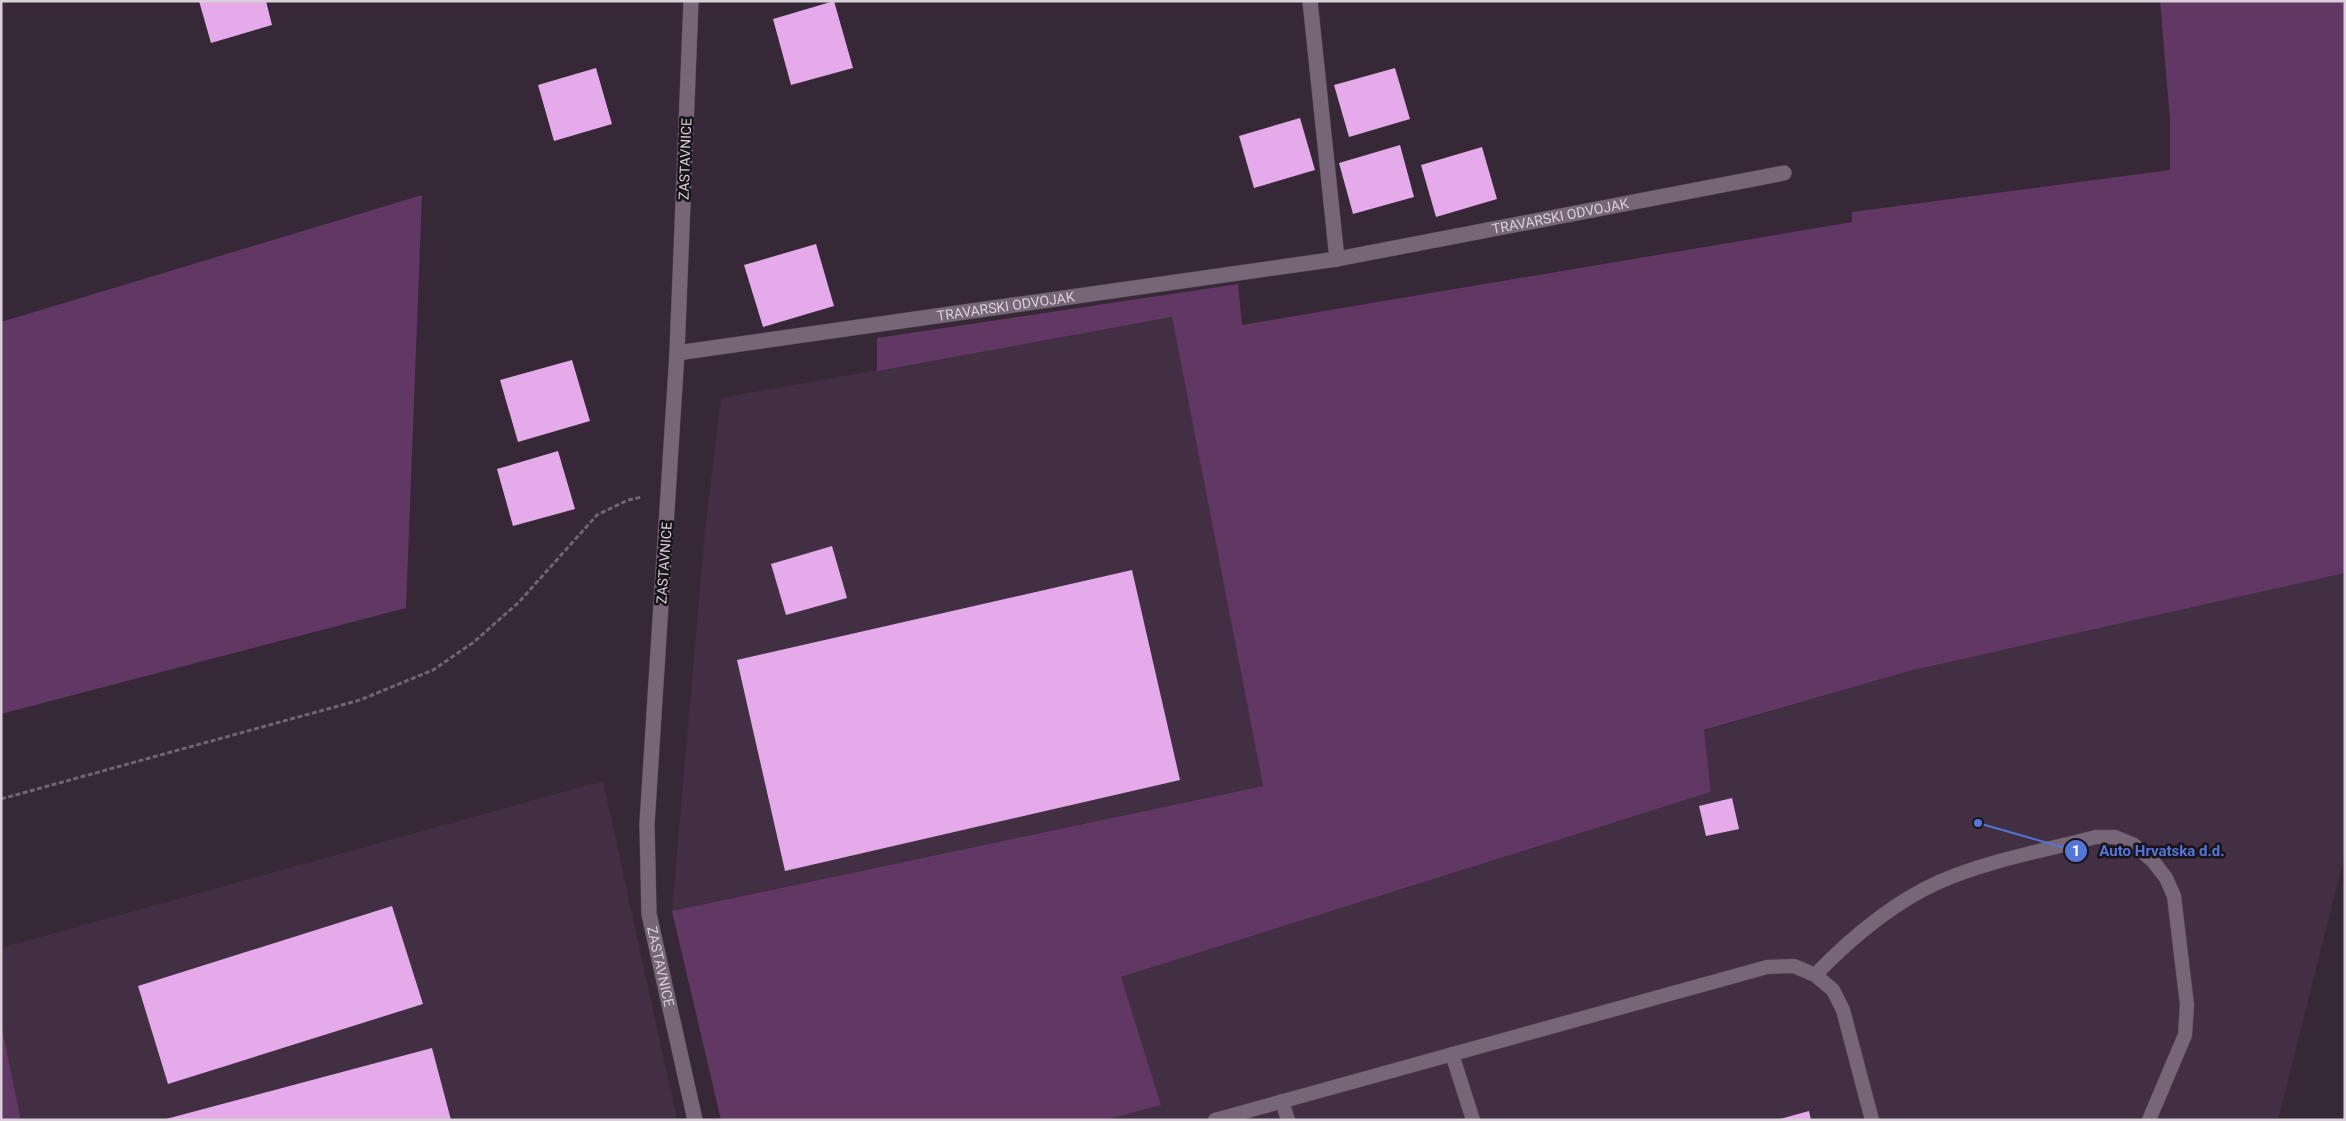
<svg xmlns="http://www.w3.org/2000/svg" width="2346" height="1121" font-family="Roboto,sans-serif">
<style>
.built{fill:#422f43}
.green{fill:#613764}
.building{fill:#e4aae9}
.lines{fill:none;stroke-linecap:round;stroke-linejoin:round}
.lane-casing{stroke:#524653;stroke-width:15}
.street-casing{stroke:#524653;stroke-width:16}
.path{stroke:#706471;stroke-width:3;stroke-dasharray:5 2.5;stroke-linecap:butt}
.lane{stroke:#766677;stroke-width:14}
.street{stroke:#766677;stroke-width:15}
.labels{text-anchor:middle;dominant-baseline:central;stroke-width:5;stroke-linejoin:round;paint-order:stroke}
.street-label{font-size:14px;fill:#d9d0da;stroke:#19131a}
.leader{fill:none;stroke:#5575d9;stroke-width:2}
.callout-dot{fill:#5575d9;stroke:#19131a;stroke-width:2}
.mark-label{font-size:15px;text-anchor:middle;font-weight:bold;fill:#fff}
.callout-label{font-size:15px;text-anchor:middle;font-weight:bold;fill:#5575d9;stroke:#19131a;stroke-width:5;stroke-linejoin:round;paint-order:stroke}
</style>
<rect width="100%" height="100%" fill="#362837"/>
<g class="built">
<polygon points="1172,317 1263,786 672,911 705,531 721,398"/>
<polygon points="2345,573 2345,854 2278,1120 1106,1120 1160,1105 1121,977 1711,792 1704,731 1909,671"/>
<polygon points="603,781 677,1120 21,1120 1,1023 1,948"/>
</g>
<g class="green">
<polygon points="2160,1 2345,1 2345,573 1909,671 1704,730 1711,792 1121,977 1161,1105 1106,1120 721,1120 672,911 1263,786 1172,317 877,371 877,338 1238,284 1242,325 1852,222 1852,212 2170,170 2170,120"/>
<polygon points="422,195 406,608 1,714 1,322"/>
<polygon points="1,1023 21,1120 1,1120"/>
</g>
<g class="building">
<polygon points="199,1 266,1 272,25 211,43"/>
<polygon points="834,1 853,68 791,85 773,19"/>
<polygon points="596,68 612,124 554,141 538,85"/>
<polygon points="1395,68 1410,119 1349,137 1334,85"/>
<polygon points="1300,118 1315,170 1254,188 1239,136"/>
<polygon points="1400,145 1414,197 1353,214 1339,163"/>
<polygon points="1482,147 1497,199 1436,217 1421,165"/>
<polygon points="816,244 834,306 763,327 744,265"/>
<polygon points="572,360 590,421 518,442 500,380"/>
<polygon points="558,451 575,509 513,526 497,469"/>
<polygon points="832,546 847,598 786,615 771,564"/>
<polygon points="1132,570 1180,780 785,871 737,660"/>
<polygon points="1732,798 1739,829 1706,836 1699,806"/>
<polygon points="392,906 423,1004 168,1084 138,986"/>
<polygon points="432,1048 451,1120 166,1120 166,1119"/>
<polygon points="1809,1111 1811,1120 1780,1120 1780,1119"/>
</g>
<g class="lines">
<g class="lane-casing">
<g id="lane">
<path d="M1815 975C1849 940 1894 902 1939 882 1986 861 2046 850 2096 837H2115L2134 845 2153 861 2166 878 2174 896 2187 1005 2185 1035 2149 1120"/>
<polyline points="1452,1054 1473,1120"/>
<polyline points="1282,1101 1288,1120"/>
<polyline points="1215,1120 1767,967 1794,966 1815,975 1833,990 1843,1010 1872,1120"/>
</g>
</g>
<g class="street-casing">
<g id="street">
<path id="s1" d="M691 1 677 353 647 824 649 914 695 1120"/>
<polyline points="1310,1 1337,259"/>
<path id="s2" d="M677 353 1337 259 1784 173"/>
</g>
</g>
<polyline class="path" points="1,799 360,700 433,670 474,642 519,602 597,515 628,500 642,497"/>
<use href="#lane" class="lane"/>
<use href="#street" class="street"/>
</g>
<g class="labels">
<g class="street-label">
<text transform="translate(685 159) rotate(-88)">ZASTAVNICE</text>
<text stroke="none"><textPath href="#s2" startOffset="894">TRAVARSKI ODVOJAK</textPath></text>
<text stroke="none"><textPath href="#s2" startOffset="332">TRAVARSKI ODVOJAK</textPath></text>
<text transform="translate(664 563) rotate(-86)">ZASTAVNICE</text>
<text stroke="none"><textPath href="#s1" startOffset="968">ZASTAVNICE</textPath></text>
</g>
</g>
<path class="leader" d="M1978 823L2076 851"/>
<g class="callout-dot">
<circle cx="1978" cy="823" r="5"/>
<circle cx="2076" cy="851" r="12"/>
</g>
<g class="mark-label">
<text x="2076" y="856">1</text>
</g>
<g class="callout-label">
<text x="2162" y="856">Auto Hrvatska d.d.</text>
</g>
<rect width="2346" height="1121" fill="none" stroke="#d9d0da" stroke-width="5"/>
</svg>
